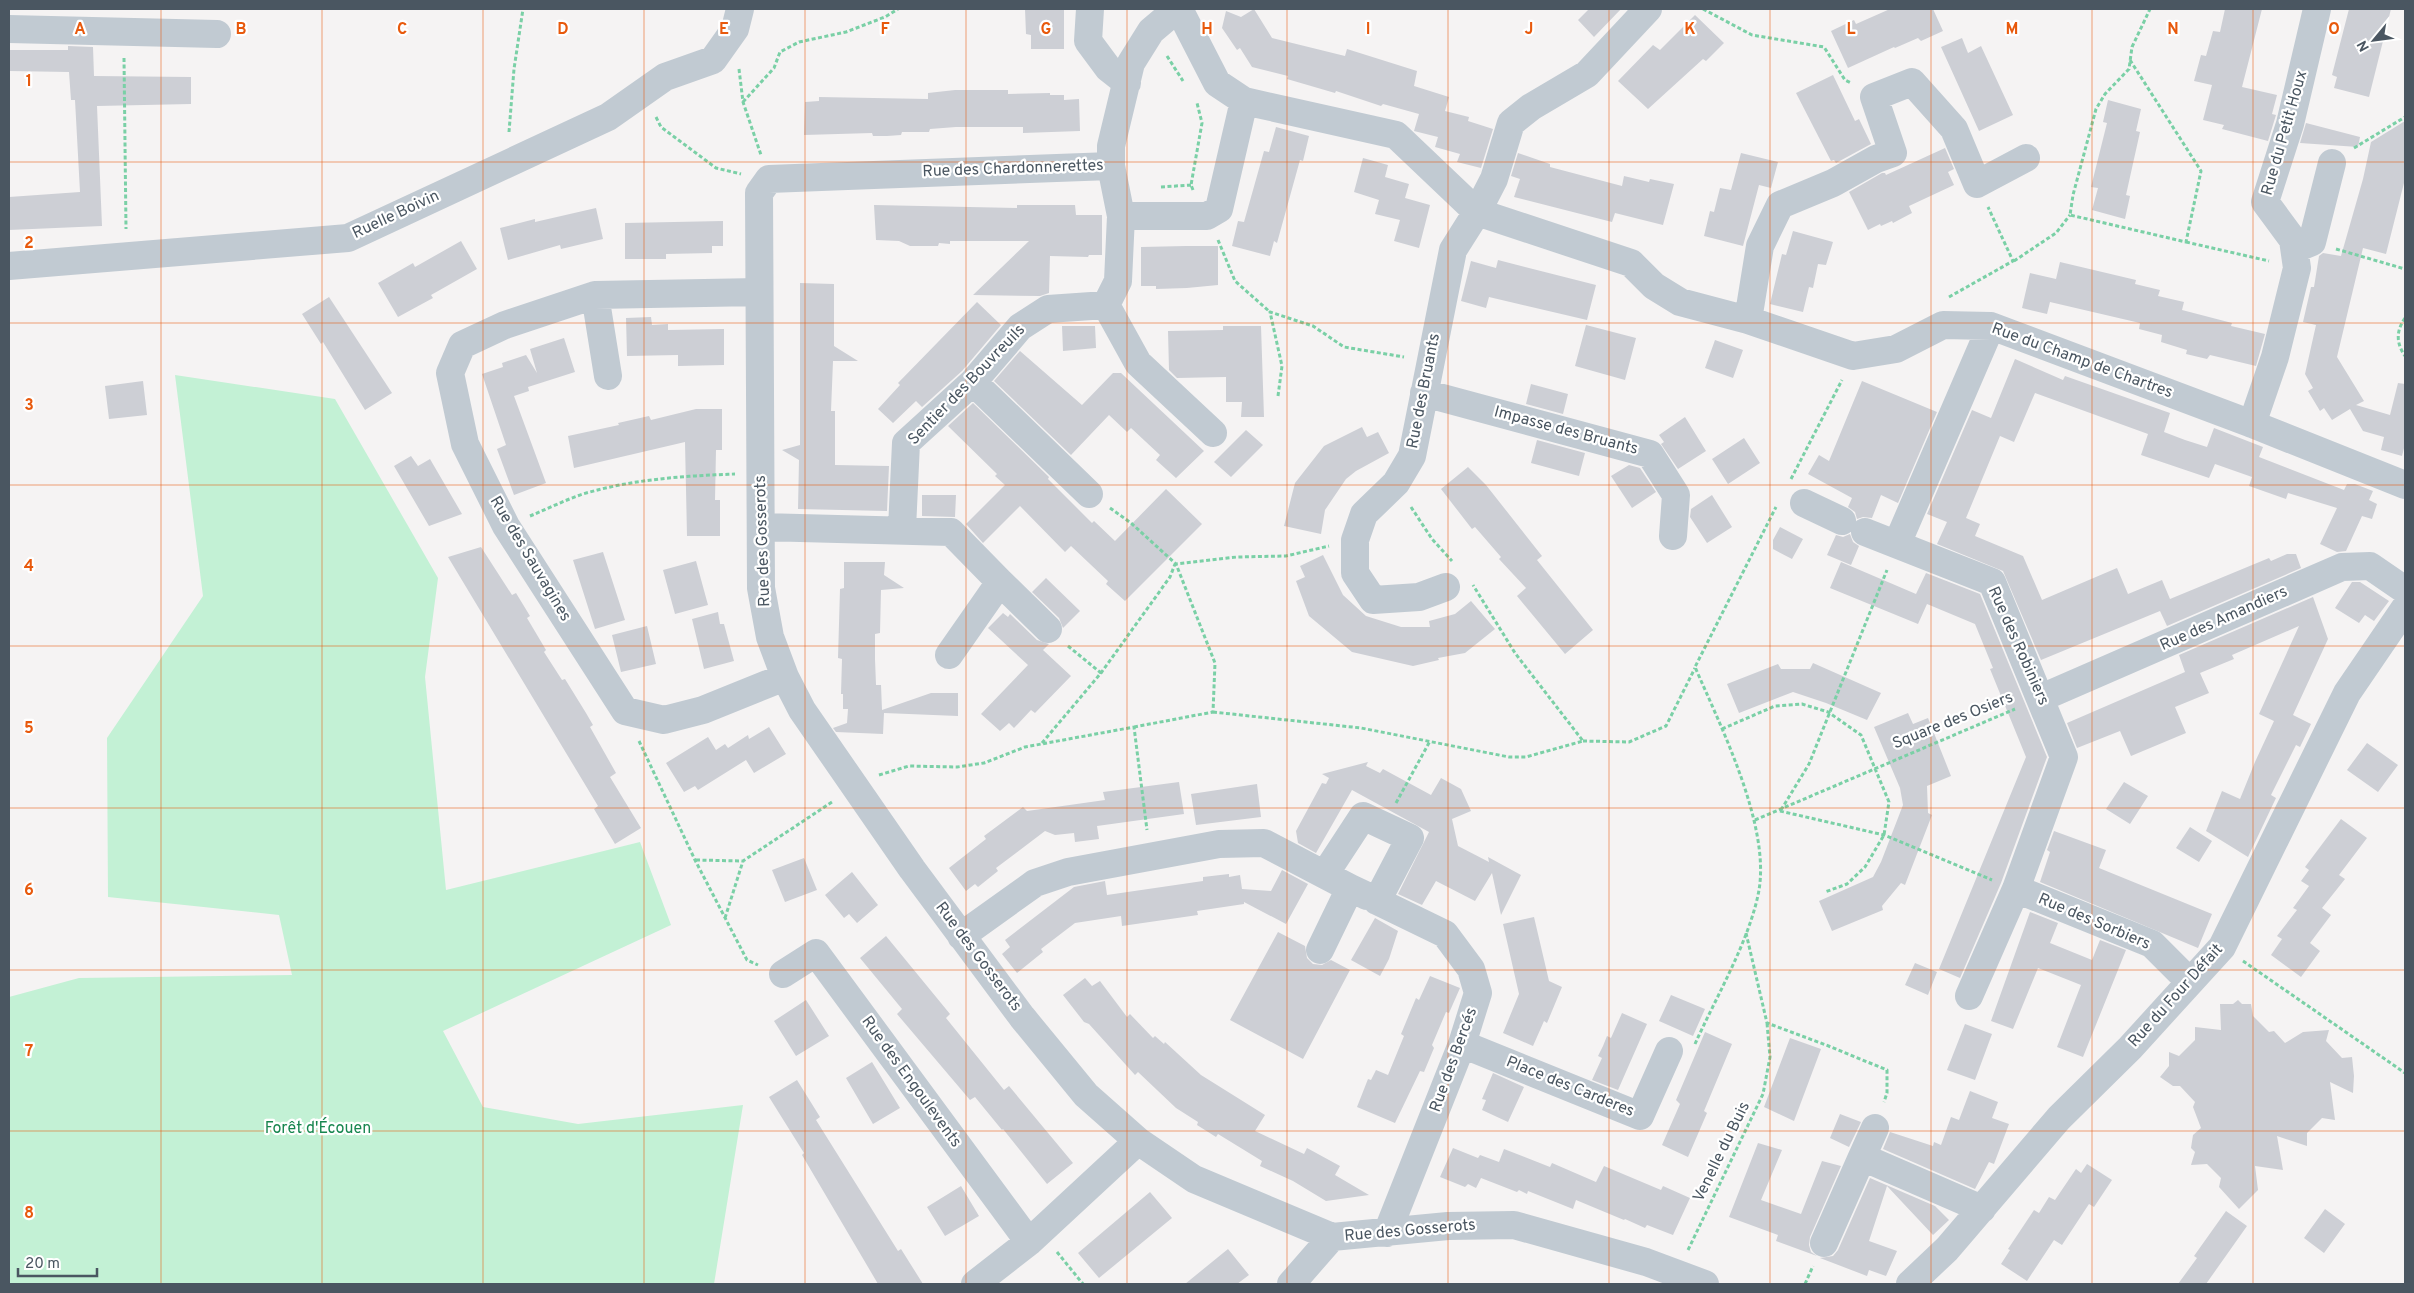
<svg xmlns="http://www.w3.org/2000/svg" width="2414" height="1293" font-family="Overpass,sans-serif">
<style>
.green{fill:#c3f1d5}
.building{fill:#cdcfd5}
.lines{fill:none;stroke-linecap:round;stroke-linejoin:round}
.path{stroke:#7ad0a6;stroke-width:3;stroke-dasharray:4 2.5;stroke-linecap:butt}
.minor{stroke:#c1cad2;stroke-width:28}
.grid{fill:none;stroke:#e8590c;stroke-width:1;stroke-opacity:0.55}
.labels{text-anchor:middle;dominant-baseline:central;stroke-width:4.5;stroke-linejoin:round;paint-order:stroke}
.street-label{font-size:16px;fill:#4a5661;stroke:#fff}
.park-label{font-size:16px;fill:#17864f;stroke:#fff}
.grid-label{font-size:16px;text-anchor:middle;font-weight:bold;fill:#e8590c;stroke:#fff;stroke-width:4.5;stroke-linejoin:round;paint-order:stroke}
</style>
<rect width="100%" height="100%" fill="#f5f3f3"/>
<path class="green" d="M175,375L335,399L438,578L425,677L446,890L640,842L671,925L443,1031L483,1107L578,1124L743,1105L714,1284H9V997L79,978L292,975L279,915L108,897L107,738L203,596Z"/>
<path class="building" d="M1025,9H1064V49H1031V35L1026,34Z
M1254,9L1272,38L1345,56L1347,49L1417,71L1414,86L1449,97L1445,111L1469,117L1468,121L1493,129L1481,168L1457,162L1460,154L1435,147L1438,137L1414,131L1419,114L1383,104L1381,106L1336,91L1335,93L1287,79L1288,76L1252,67L1240,48L1237,50L1222,28L1226,11L1241,17Z
M1589,9H1621L1594,37L1578,20Z
M1890,9H1933L1943,31L1921,41L1918,38L1895,48L1894,47L1848,68L1831,31L1854,20L1856,24Z
M2225,9H2262L2242,87L2277,95L2272,114L2276,115L2268,141L2222,129L2224,125L2203,120L2212,85L2194,81L2201,55L2206,56L2213,31L2220,32Z
M2349,9H2391L2369,97L2334,88L2337,77L2332,75Z
M1695,15L1724,43L1706,61L1703,59L1648,109L1618,81L1653,45L1660,50Z
M1962,38L1968,53L1981,46L2013,115L1979,131L1941,47Z
M68,46L93,47L94,76L191,77V104L97,106L102,226L9,230V197L80,192L75,100H71L69,72L9,71V50H68Z
M1833,75L1855,121L1859,119L1871,144L1836,163L1834,160L1831,161L1796,93Z
M955,90H1008V94L1050,93V95H1064V100L1079,99L1080,131L1023,133V127H956L930,129L929,132H902L901,135L887,136H873L872,133L804,135L805,102L819,101V97L928,99V93Z
M2108,100L2141,109L2136,131L2140,132L2126,195L2130,196L2125,219L2092,210L2098,188L2091,187L2107,123L2103,122Z
M2405,121V179L2386,254L2363,248L2337,357L2364,401L2356,405L2390,415L2398,383L2405,384V444L2402,456L2381,450L2384,437L2363,431L2350,409L2332,420L2324,408L2320,411L2308,391L2313,388L2305,374L2316,325L2303,322L2311,287H2314L2319,256L2323,253L2341,256L2363,179L2371,142Z
M2306,123L2360,137L2358,147L2300,143Z
M1276,127L1309,136L1303,161L1300,160L1277,243L1274,241L1270,256L1232,246L1238,221L1244,222L1264,151L1269,152Z
M1945,148L1954,169L1948,172L1954,185L1909,206L1912,213L1893,223L1892,221L1881,226L1880,224L1868,230L1849,192L1882,173H1885L1886,175Z
M1518,153L1550,164V167L1622,186L1624,176L1649,182L1650,179L1674,184L1663,225L1615,213L1612,222L1514,197L1520,179L1511,176Z
M1741,153L1778,162L1771,188L1759,185L1743,246L1704,236L1710,211L1714,212L1720,188L1731,190Z
M1363,158L1388,165L1385,177L1409,184L1405,198L1430,205L1419,248L1394,241L1400,220L1375,214L1379,200L1354,192Z
M874,205L1017,208V205H1075L1076,215H1102V255H1089L1088,257L1050,256L1049,293L1040,296L973,295L1029,241H950V244L939,243L938,246H910L899,241L876,240Z
M596,208L603,239L561,249L560,245L508,260L500,228L535,219V222Z
M723,221V246H712V253L666,254V259H625V223Z
M1793,231L1833,242L1826,265L1818,264L1813,288L1809,287L1803,312L1770,304L1782,254L1786,255Z
M461,241L477,269L431,295L433,298L398,317L378,283L413,263L415,267Z
M1186,246H1218V285L1187,288L1156,289V286H1141V247Z
M1498,260L1596,285L1587,320L1489,297L1486,308L1461,301L1471,261L1496,268Z
M2060,262L2136,280L2135,284L2160,290L2158,296L2184,302L2182,310L2232,323L2231,326L2265,334L2256,366L2210,355L2207,359L2186,354L2187,350L2161,342L2162,335L2139,329L2140,323L2050,302L2047,314L2022,308L2030,273L2056,279Z
M800,283L834,284V346L858,361H833L831,411H835V465L889,466L887,511L798,509L799,460L782,450L800,445Z
M329,297L392,393L365,410L323,342L321,344L302,314Z
M977,302L1001,325L962,371L922,407L916,401L893,423L878,409L900,385L898,383Z
M651,317L652,325L668,324V330L724,329V365L678,366V355L627,356L626,318Z
M1586,325L1636,338L1625,380L1575,366Z
M1062,326H1095L1096,348L1063,351Z
M1223,326H1261L1264,417H1241L1242,402H1226V377L1177,378L1169,370L1168,331L1223,330Z
M564,338L575,372L528,387L529,391L514,396L546,483L514,495L497,449L506,445L482,374L503,367L502,363L526,355L537,373L530,349Z
M1715,340L1743,350L1733,378L1705,368Z
M1020,351L1082,405L1113,373H1121L1204,451L1176,478L1156,460L1160,455L1131,428L1127,432L1109,415L1071,455L994,381Z
M2015,359L2063,380L2065,376L2170,413L2164,432L2185,440L2207,447L2214,428L2263,447L2259,457L2344,490L2347,484H2355L2373,491L2369,500L2377,504L2372,519L2362,516L2346,551L2337,552L2320,544L2337,508L2288,493L2286,499L2249,486L2252,477L2215,464L2209,478L2141,455L2148,434L2035,393L2014,442L2000,436L1966,518L1980,524L1975,536L2023,556L2042,600L2117,568L2128,594L2162,580L2170,599L2269,558L2271,561L2287,554H2296L2301,568L2167,626L2160,611L2041,660L2003,571L1937,544L1947,522L1927,514L1972,410L1991,418Z
M143,381L147,415L109,419L105,386Z
M1862,381L1937,412L1898,503L1881,495L1872,518L1863,517L1857,519L1855,512L1848,507L1852,498L1808,474L1819,455L1829,461Z
M1531,384L1568,394L1563,414L1526,404Z
M973,403L1049,477L1048,479L1092,523L1094,521L1115,541L1166,489L1202,524L1125,601L1106,584L1108,581L1071,546L1065,552L1020,506L983,543L966,524L1005,485L995,476L997,474L948,426Z
M696,409H722V450H716L715,500H720V536H687L685,442L574,468L568,436L619,425L618,423L649,416L651,420Z
M1685,417L1706,451L1678,469L1661,444L1664,442L1659,435Z
M1362,427L1367,437L1378,432L1389,453L1356,471L1346,479L1325,510L1321,534L1284,526L1295,483L1324,446Z
M1246,430L1263,445L1231,477L1214,462Z
M1744,438L1760,463L1728,484L1712,459Z
M1537,440L1585,453L1579,476L1531,463Z
M411,456L418,466L430,459L462,514L429,526L394,466Z
M1629,465L1640,468L1656,492L1632,508L1611,476Z
M1468,467L1486,485L1542,556L1537,560L1593,630L1565,654L1517,596L1526,588L1499,559L1501,557L1475,527L1472,529L1441,489Z
M922,495H956L955,517L922,516Z
M1712,495L1732,527L1707,543L1690,517L1691,509Z
M1780,527L1803,539L1792,559L1773,549V540Z
M1850,534L1853,542L1859,546L1851,565L1827,555L1836,535L1843,537Z
M481,547L512,595L516,593L530,616L527,618L546,650L544,652L562,680L565,679L586,713L593,725L590,727L616,773L610,777L641,828L615,844L594,809L598,806L448,557Z
M603,552L625,620L595,629L573,560Z
M1323,555L1343,595L1366,616L1401,627H1430L1429,621L1455,614L1471,601L1495,629L1465,653L1438,658L1439,660L1413,666L1352,652L1309,616L1296,581L1305,577L1300,566Z
M696,561L708,605L675,614L663,570Z
M844,562H885L884,575L904,588L881,590L880,633L875,634V659L876,685H881L882,710L931,693H958V716L884,713L883,734L836,732L833,728L847,723L848,709H843V694H841L842,659L838,658L840,589L844,588Z
M1841,562L1916,594L1926,573L1980,594L2047,757L2001,883L1960,978L1939,969L2026,757L1990,669L1993,668L1975,624L1927,604L1918,624L1830,588Z
M1046,578L1080,611L1063,628L1059,618L1032,592Z
M2352,582H2360L2389,601L2374,621L2365,615L2359,623L2335,608Z
M2313,597L2328,639L2293,715L2311,724L2300,747L2296,745L2271,795L2276,798L2248,857L2206,831L2222,791L2240,799L2255,762L2274,721L2259,714L2299,626L2232,655L2234,659L2200,673L2209,693L2175,707L2186,733L2131,756L2120,731L2077,748L2067,723L2185,672L2179,655Z
M718,612L720,624H724L734,661L704,669L692,619Z
M1003,613L1008,617L1010,614L1037,640L1049,644L1043,650L1071,676L1035,713L1031,710L1014,728L1009,723L1000,731L981,714L1028,665L988,628Z
M647,626L656,664L621,672L612,635Z
M1813,663L1881,693L1867,720L1826,703L1793,692L1739,713L1727,684L1778,664L1781,669H1810Z
M1908,713L1913,724L1928,718L1951,776L1927,786L1928,813L1932,815L1905,885L1901,883L1882,906L1883,910L1832,931L1819,901L1873,877L1881,862L1903,805L1900,788L1874,727Z
M769,727L786,754L754,773L746,760L698,790L695,786L684,792L666,763L708,737L716,750L725,744L728,748L748,735L749,739Z
M2367,743L2398,765L2378,792L2347,770Z
M1368,762L1366,766L1380,773L1383,769L1431,795L1441,778L1461,789L1471,811L1452,819L1458,846L1489,862L1488,857L1521,875L1501,915L1492,873L1475,901L1436,881L1422,905L1398,894L1429,832L1352,790L1316,853L1298,843L1296,831L1322,783L1326,784L1329,778L1322,774Z
M1179,782L1184,814L1097,826L1099,839L1075,842L1074,833L1055,835L1045,831L996,868L998,871L978,887L975,884L966,891L949,868L986,839L984,836L1023,807L1027,811L1105,800L1103,792Z
M2124,782L2148,796L2130,824L2106,809Z
M1257,784L1261,817L1196,825L1191,794Z
M2341,819L2367,838L2339,875L2345,879L2322,908L2331,915L2310,943L2320,951L2301,977L2271,955L2282,939L2277,936L2297,910L2293,908L2309,886L2301,881L2309,870L2305,867Z
M2190,827L2212,841L2199,862L2176,848Z
M2054,831L2106,850L2099,868L2212,914L2198,948L2040,882L2050,852L2047,850Z
M804,858L817,890L785,902L772,870Z
M1282,870L1308,884L1286,924L1244,902V904L1197,911L1198,915L1122,926L1121,916L1075,923L1041,949L1043,952L1017,973L1002,954L1010,947L1005,940L1074,887L1105,881L1107,895L1203,881V877L1229,874V877L1240,875L1242,889L1271,891Z
M852,872L878,905L857,923L849,914L844,918L825,895Z
M2030,912L2058,923L2050,943L2092,960L2100,940L2126,950L2083,1057L2057,1047L2081,985L2038,968L2013,1029L1991,1021Z
M1534,917L1549,981L1562,987L1547,1023L1544,1021L1533,1046L1503,1033L1519,994L1503,924Z
M1375,918L1398,931L1389,959L1380,976L1351,960Z
M1278,932L1305,946L1307,958L1313,964L1322,965L1331,960L1350,970L1303,1059L1230,1020Z
M886,936L950,1014L946,1018L1004,1090L1009,1086L1073,1163L1047,1184L1003,1129L1002,1130L975,1097L970,1100L897,1014L902,1009L860,958Z
M1915,963L1937,972L1928,995L1905,985Z
M1430,976L1460,988L1449,1013L1446,1012L1432,1045L1434,1048L1424,1072L1420,1071L1395,1123L1357,1107L1368,1079L1371,1080L1376,1070L1388,1075L1404,1036L1401,1034L1416,998L1419,1000Z
M1085,978L1092,986L1100,981L1127,1017L1130,1014L1153,1038L1155,1036L1164,1044L1165,1042L1201,1075L1265,1115L1255,1131L1304,1154L1307,1148L1340,1166L1335,1175L1369,1195L1326,1201L1293,1181L1260,1166L1262,1161L1218,1134L1216,1137L1197,1125L1198,1122L1176,1108L1138,1072L1135,1075L1089,1024L1084,1022L1063,995Z
M1671,995L1705,1009L1693,1036L1659,1021Z
M806,1000L829,1036L796,1056L774,1021Z
M2238,1000L2242,1004H2251L2253,1016L2269,1032L2274,1031L2285,1043L2303,1032L2329,1030L2326,1041L2342,1058L2352,1057L2354,1076L2353,1093L2330,1082L2335,1120L2322,1118L2307,1133V1146L2277,1136L2283,1170L2255,1166L2258,1190L2239,1209L2219,1187L2221,1178L2207,1164L2191,1165L2195,1152L2191,1148L2193,1135L2201,1128L2193,1107L2195,1102L2180,1086H2173L2160,1077L2169,1066V1052L2179,1056L2195,1040V1027L2221,1030L2220,1004H2233Z
M1622,1013L1647,1024L1618,1090L1592,1080L1602,1058L1598,1056L1603,1046L1607,1036L1611,1038Z
M1965,1024L1992,1034L1975,1080L1947,1070Z
M1705,1032L1732,1044L1704,1111L1707,1113L1688,1157L1662,1145L1680,1104L1676,1100Z
M1790,1038L1821,1049L1794,1121L1764,1107Z
M872,1062L900,1108L873,1124L846,1078Z
M1493,1073L1524,1087L1508,1122L1482,1110L1486,1100L1482,1099Z
M797,1080L820,1117L816,1120L898,1251L901,1249L923,1284H878L802,1155L804,1153L769,1097Z
M1970,1091L1998,1102L1992,1118L2009,1124L1994,1164L1989,1162L1975,1189L1883,1149L1890,1132L1933,1146L1934,1142L1941,1145L1951,1117L1959,1120Z
M1840,1114L1861,1122L1849,1147L1830,1138Z
M1758,1143L1782,1150L1761,1200L1801,1214L1822,1161L1841,1166L1810,1237L1809,1245L1811,1252L1817,1256L1776,1241L1778,1235L1729,1217Z
M1453,1148L1478,1158L1480,1155L1499,1162L1504,1149L1550,1167L1552,1163L1596,1182L1604,1166L1661,1190L1663,1186L1690,1198L1673,1235L1647,1225L1645,1228L1625,1219L1624,1220L1576,1200L1573,1209L1528,1191L1527,1194L1519,1190L1517,1192L1481,1178L1476,1188L1468,1184L1465,1187L1440,1177Z
M2087,1164L2112,1180L2094,1207L2089,1204L2062,1245L2054,1240L2027,1281L2001,1264L2010,1250L2008,1249L2034,1210L2039,1213L2049,1197L2055,1200L2076,1169L2081,1173Z
M1870,1178L1935,1206L1949,1220L1933,1235L1887,1186L1869,1241L1897,1251L1886,1276L1869,1270L1867,1276L1820,1258L1833,1256L1838,1250Z
M961,1186L979,1216L945,1236L927,1207Z
M1150,1192L1172,1218L1099,1278L1078,1253Z
M2325,1209L2345,1224L2324,1253L2304,1238Z
M2226,1211L2247,1226L2206,1284H2178L2197,1258L2194,1256Z
M1228,1249L1249,1275L1237,1284H1185Z"/>
<g class="lines">
<path class="path" d="M1703,9L1752,35L1824,47L1845,80L1851,83
M1167,56L1183,81
M124,58L126,229
M2130,60L2201,171L2186,242L2070,215L2073,195L2096,109L2105,94L2129,69L2132,47L2150,9
M739,69L743,102L761,155
M743,102L774,68L780,52L799,42L846,32L885,17L898,9
M656,117L661,127L716,168L741,174
M509,132L514,69L523,9
M2354,148L2405,117
M1161,187L1191,185
M1193,190L1191,185L1202,123L1197,103
M1218,240L1235,281L1270,312
M2186,242L2269,261
M2336,249L2405,269
M2014,261L2056,233L2070,215
M1949,297L2013,261L1988,207
M2405,318C2396,331 2396,343 2405,356
M1278,396L1282,366L1270,312L1313,326L1344,347L1404,357
M1791,479L1842,380
M1411,507L1432,539L1452,561
M1110,508L1131,523L1176,564L1237,557L1286,556L1329,546
M530,516C547,509 565,500 583,494C633,479 684,476 735,474
M1068,646L1101,673
M1213,712L1361,728L1509,757H1526L1583,741L1515,653L1473,585
M1134,727L1213,712L1215,663L1176,564
M1722,729L1775,706L1802,704L1828,712L1861,735L1889,802L1884,835L1865,867L1847,884L1825,892
M639,741L695,860L747,960L758,965
M1583,741L1629,742L1666,726L1695,668
M1042,743L1101,673L1170,577L1175,564
M879,775L909,766L957,767L984,763L1025,747L1134,727L1147,830
M1396,803L1430,741
M1781,810L1809,764L1887,570
M1780,811L1884,835L1992,880
M1755,820L2015,709
M696,860L743,861
M725,918L743,861L832,802
M1746,933L1767,1023L1826,1045L1887,1070V1093L1884,1102
M2243,961L2405,1073
M1695,1044C1716,997 1750,940 1759,890C1770,825 1721,727 1695,667L1776,507
M1688,1250L1763,1094L1770,1057L1767,1023
M1057,1252L1083,1284
M1805,1284L1813,1266"/>
<path class="minor" d="M1090,9L1088,41L1108,68L1127,83
M1177,9L1151,31L1131,63L1111,146V166L769,179L759,193L761,588L770,637L785,677L802,710L912,869L1022,1017L1086,1095L1138,1141L1194,1179L1332,1237L1448,1226L1514,1225L1646,1262L1705,1284
M1179,9L1217,83L1244,101L1396,135L1477,212L1631,263L1654,286L1680,302L1748,320L1853,356L1896,349L1943,325L1991,326L2252,424L2405,485
M9,29L217,34
M1121,216H1207L1219,209L1244,101
M2295,249L2312,242L2332,163
M9,266L348,238L608,117L665,77L713,60L735,29L740,9
M595,295L505,325L462,345L450,373L465,444L506,526L625,711L664,720L703,710L785,677
M1106,305L1138,363L1213,433
M1748,320L1760,246L1780,205L1833,183L1876,159L1893,153L1874,97L1912,82L1954,129L1977,184L2026,158
M608,376L595,295L759,292
M973,382L1089,494
M1424,393L1650,454L1676,495L1673,536
M2252,424L2275,357L2297,268L2293,240L2265,202L2290,124L2317,9
M1804,503L1842,521
M761,527L951,532L1000,582L949,655
M902,529L906,443L973,382L1020,327L1048,309L1106,305L1118,281L1121,216L1111,166
M1865,532L1992,582L2064,757L2016,889L1969,996
M1897,544L1991,326
M1000,582L1048,629
M1446,587L1419,597L1373,600L1355,573V540L1364,514L1396,483L1412,456L1453,250L1477,212L1494,179L1511,123L1531,107L1587,74L1648,9
M2041,698L2342,567L2370,566L2405,590
M1325,874L1363,816L1410,838L1377,901L1445,934L1471,969L1478,993L1462,1044L1387,1233
M2016,889L2152,944L2190,982
M961,936L1035,883L1068,872L1219,844L1264,843L1350,888
M1320,950L1350,888L1367,896
M783,974L816,953L1029,1242
M1462,1044L1640,1116L1669,1051
M1862,1157L1875,1128
M1824,1243L1862,1157L1982,1209
M975,1284L1029,1242L1138,1141
M1291,1284L1332,1237
M1910,1284L1947,1249L2059,1118L2130,1048L2222,947L2347,693L2405,608"/>
</g>
<path class="grid" d="M161,9V1284M322,9V1284M483,9V1284M644,9V1284M805,9V1284M966,9V1284M1127,9V1284M1287,9V1284M1448,9V1284M1609,9V1284M1770,9V1284M1931,9V1284M2092,9V1284M2253,9V1284M9,162H2405M9,323H2405M9,485H2405M9,646H2405M9,808H2405M9,970H2405M9,1131H2405"/>
<g class="labels">
<g class="street-label">
<text transform="translate(2285 133) rotate(-74)">Rue du Petit Houx</text>
<text transform="translate(1013 169) rotate(-2)">Rue des Chardonnerettes</text>
<text transform="translate(396 215) rotate(-25)">Ruelle Boivin</text>
<text transform="translate(2082 361) rotate(20)">Rue du Champ de Chartres</text>
<text transform="translate(967 385) rotate(-46)">Sentier des Bouvreuils</text>
<text transform="translate(1424 391) rotate(-79)">Rue des Bruants</text>
<text transform="translate(1566 431) rotate(15)">Impasse des Bruants</text>
<text transform="translate(763 541) rotate(-92)">Rue des Gosserots</text>
<text transform="translate(530 559) rotate(59)">Rue des Sauvagines</text>
<text transform="translate(2224 619) rotate(-24)">Rue des Amandiers</text>
<text transform="translate(2018 646) rotate(66)">Rue des Robiniers</text>
<text transform="translate(1953 721) rotate(-22)">Square des Osiers</text>
<text transform="translate(2094 922) rotate(23)">Rue des Sorbiers</text>
<text transform="translate(978 957) rotate(53)">Rue des Gosserots</text>
<text transform="translate(2176 996) rotate(-48)">Rue du Four Défait</text>
<text transform="translate(1454 1060) rotate(-70)">Rue des Bercés</text>
<text transform="translate(911 1082) rotate(54)">Rue des Engoulevents</text>
<text transform="translate(1570 1087) rotate(22)">Place des Carderes</text>
<text transform="translate(1722 1152) rotate(-64)">Venelle du Buis</text>
<text transform="translate(1410 1231) rotate(-5)">Rue des Gosserots</text>
</g>
<g class="park-label">
<text x="318" y="1129">Forêt d'Écouen</text>
</g>
</g>
<g class="grid-label">
<text x="80" y="34">A</text>
<text x="241" y="34">B</text>
<text x="402" y="34">C</text>
<text x="563" y="34">D</text>
<text x="724" y="34">E</text>
<text x="885" y="34">F</text>
<text x="1046" y="34">G</text>
<text x="1207" y="34">H</text>
<text x="1368" y="34">I</text>
<text x="1529" y="34">J</text>
<text x="1690" y="34">K</text>
<text x="1851" y="34">L</text>
<text x="2012" y="34">M</text>
<text x="2173" y="34">N</text>
<text x="2334" y="34">O</text>
<text x="29" y="86">1</text>
<text x="29" y="248">2</text>
<text x="29" y="410">3</text>
<text x="29" y="571">4</text>
<text x="29" y="733">5</text>
<text x="29" y="895">6</text>
<text x="29" y="1056">7</text>
<text x="29" y="1218">8</text>
</g>
<rect width="2414" height="1293" fill="none" stroke="#4a5661" stroke-width="20"/>
<g transform="translate(2374 40) rotate(241)" stroke="#ffffff" stroke-width="4" paint-order="stroke">
<path d="M0-4L9 19L0 12L-9 19Z" fill="#4a5661"/>
<text y="-8" font-size="14" font-weight="bold" text-anchor="middle" fill="#4a5661">N</text>
</g>
<path d="M18 1268v8h79v-8" fill="none" stroke="#4a5661" stroke-width="2.5"/>
<text x="25" y="1268" font-size="15" fill="#4a5661" stroke="#ffffff" stroke-width="4" paint-order="stroke">20 m</text>
</svg>
